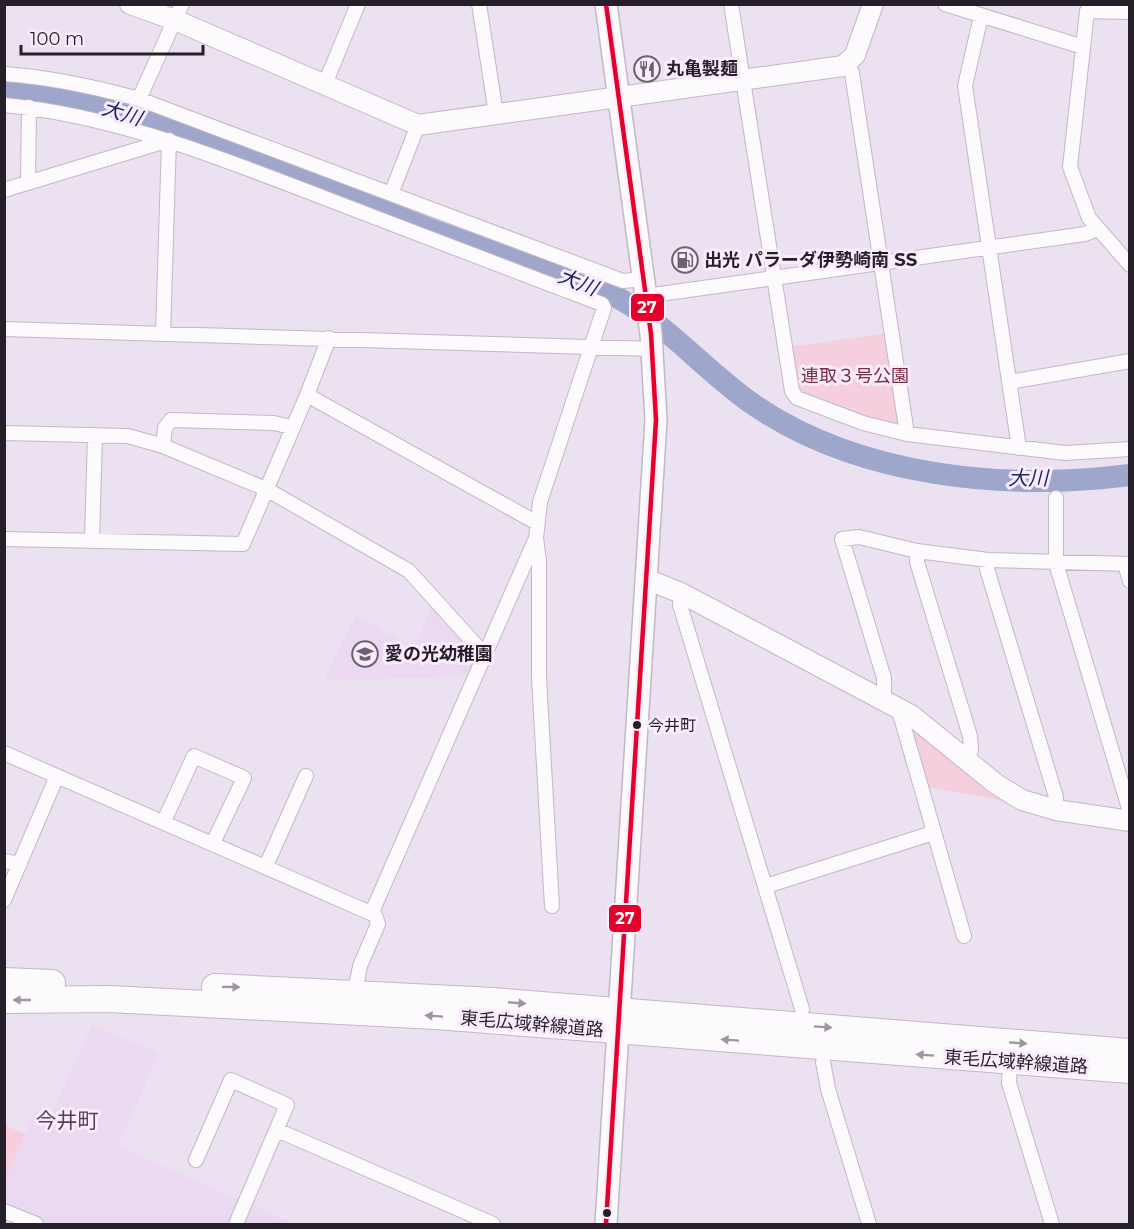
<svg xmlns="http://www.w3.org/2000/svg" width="1134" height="1229" font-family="Montserrat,'Noto Sans JP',sans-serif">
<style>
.built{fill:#ebd8f1}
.green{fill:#f5cfdd}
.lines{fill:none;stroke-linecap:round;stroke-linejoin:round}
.river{stroke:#9ea6cc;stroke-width:22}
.street-casing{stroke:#c1b8c3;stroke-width:16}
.secondary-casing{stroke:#c1b8c3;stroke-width:22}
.primary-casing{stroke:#c1b8c3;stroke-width:24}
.highway-casing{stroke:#c1b8c3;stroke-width:28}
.street{stroke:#fcfafd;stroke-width:14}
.secondary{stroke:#fcfafd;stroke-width:20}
.primary{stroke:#fcfafd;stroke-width:21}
.highway{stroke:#fcfafd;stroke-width:26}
.bus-1-casing{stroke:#f8ecfc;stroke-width:9}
.bus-1{stroke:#e4002b;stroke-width:4.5}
.oneway{fill:#9c979d}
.bus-dot{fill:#261e28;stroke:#f8ecfc;stroke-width:2}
.labels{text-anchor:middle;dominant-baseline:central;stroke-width:6;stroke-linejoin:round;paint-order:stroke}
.bus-label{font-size:16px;fill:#261e28;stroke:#f8ecfc;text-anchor:start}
.poi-label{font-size:18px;font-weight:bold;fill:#261e28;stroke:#f8ecfc;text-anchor:start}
.park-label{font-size:18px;fill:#772d42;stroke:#f8ecfc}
.street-label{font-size:18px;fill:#261e28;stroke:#f8ecfc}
.water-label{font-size:20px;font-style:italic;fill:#19245e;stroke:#f8ecfc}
.quarter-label{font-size:21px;fill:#534258;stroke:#f8ecfc}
.line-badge{stroke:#f8ecfc;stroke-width:2}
.badge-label{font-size:16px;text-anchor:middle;font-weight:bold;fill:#fff}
</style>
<rect width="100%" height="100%" fill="#ece1f0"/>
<path class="built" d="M433,606L473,652L474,659L468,676L324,681L356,616L414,647Z
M92,1025L159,1053L118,1146L239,1200L228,1224H50L5,1205V1180L35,1111L51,1117Z
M251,1205L295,1224H242Z"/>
<path class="green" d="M887,333L900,423L895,425L853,414L802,395L796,390L790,347Z
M906,722L1006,801L925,787Z
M5,1125L25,1134L5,1180Z"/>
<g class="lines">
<path class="river" d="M4,92C144,98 285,173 414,223C460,241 506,256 552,272C574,280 600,287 620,299C670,327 707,373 754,405C860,477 1005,491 1130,475"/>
<g class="street-casing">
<path id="street" d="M479,4L496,114
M731,4L792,391L797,398L863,423L907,434L1065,453L1130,449
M945,4L1083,47
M1093,4L1087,11L1070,167L1089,218L1130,265
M1087,11L1130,12
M981,16L965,86L1019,448
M847,64L852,73L907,434
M4,74C50,77 95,87 139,99L391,194L418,125
M325,84L358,4
M139,99L182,4
M4,105C116,116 218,157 322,197C415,233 508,268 602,304L604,308L540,502L536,538L539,560V678L552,906
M28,182L29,107
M4,190L169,140L163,334
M391,194L623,281L644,279
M646,296L1085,234L1097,229
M4,329L653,349
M1009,382L1130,361
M307,395L537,523
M4,433L128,436L163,446L266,489L409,571L483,653
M163,446L165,428L171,420L274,423L291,427
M1056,498V563L1130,812
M4,539L243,544L307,395L329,338
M92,540L95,435
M917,551V562L970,736L971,749L968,759
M988,560L987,569L1056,797V810
M1125,564L1130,581
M681,593L680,605L802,1009
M884,699V678L842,539L859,537L917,551L988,560L1130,564
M898,707L964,936
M4,753L375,915L378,924L360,966L354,997
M164,821L194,756L244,778L213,843
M4,861L20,864
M266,866L306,776
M766,886L933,833
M4,900L57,776
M372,912L536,538
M1010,1061L1009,1083L1052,1224
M823,1062L828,1089L869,1224
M277,1130L493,1224
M196,1160L231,1080L287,1105L236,1224
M4,1211L36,1224"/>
</g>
<g class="secondary-casing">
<path id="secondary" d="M130,4L175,20L418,125L843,66L855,55L873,4
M646,579L681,593L911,715L996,784L1022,800L1056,810L1130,821"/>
</g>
<g class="primary-casing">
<path id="primary" d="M606,4L651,334L656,420L606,1224"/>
</g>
<g class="highway-casing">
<path id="highway" d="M4,981L52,983
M215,987L493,1001L1130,1052
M4,1000L109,999L436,1016L1130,1070"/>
</g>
<use href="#street" class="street"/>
<use href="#secondary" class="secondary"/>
<use href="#primary" class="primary"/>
<use href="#highway" class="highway"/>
<g class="bus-1-casing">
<path id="bus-1" d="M606,4L651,334L656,420L606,1224"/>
</g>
<use href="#bus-1" class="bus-1"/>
</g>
<defs><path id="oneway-solid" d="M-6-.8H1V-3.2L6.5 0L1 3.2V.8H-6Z" transform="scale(1.5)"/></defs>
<g class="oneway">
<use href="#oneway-solid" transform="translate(231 987) rotate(1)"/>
<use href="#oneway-solid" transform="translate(22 1000) rotate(180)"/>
<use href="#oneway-solid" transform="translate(517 1003) rotate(5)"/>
<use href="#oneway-solid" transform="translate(434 1016) rotate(-176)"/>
<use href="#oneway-solid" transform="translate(823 1027) rotate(4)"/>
<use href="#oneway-solid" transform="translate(730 1040) rotate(-176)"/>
<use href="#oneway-solid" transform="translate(1018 1043) rotate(4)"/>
<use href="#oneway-solid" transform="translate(925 1055) rotate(-176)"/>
</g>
<defs>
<g id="restaurant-ring" transform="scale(1.35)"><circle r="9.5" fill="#f8ecfc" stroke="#6b626e" stroke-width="1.5"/><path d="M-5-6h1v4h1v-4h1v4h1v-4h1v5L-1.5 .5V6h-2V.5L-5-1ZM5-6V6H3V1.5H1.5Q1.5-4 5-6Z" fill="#6b626e"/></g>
<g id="fuel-ring" transform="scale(1.35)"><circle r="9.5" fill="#f8ecfc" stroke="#6b626e" stroke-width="1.5"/><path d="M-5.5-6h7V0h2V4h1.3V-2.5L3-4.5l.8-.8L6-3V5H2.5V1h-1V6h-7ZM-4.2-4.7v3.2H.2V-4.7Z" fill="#6b626e"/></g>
<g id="school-ring" transform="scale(1.35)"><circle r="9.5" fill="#f8ecfc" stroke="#6b626e" stroke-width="1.5"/><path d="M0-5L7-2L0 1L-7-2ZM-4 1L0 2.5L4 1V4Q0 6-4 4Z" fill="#6b626e"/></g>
</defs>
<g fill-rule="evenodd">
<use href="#restaurant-ring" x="647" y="69"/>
<use href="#fuel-ring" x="685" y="260"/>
<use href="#school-ring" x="365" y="654"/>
</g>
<g class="bus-dot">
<circle cx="637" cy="725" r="5"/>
<circle cx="607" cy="1213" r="5"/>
</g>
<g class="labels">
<g class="bus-label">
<text x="648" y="725">今井町</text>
</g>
<g class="poi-label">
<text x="666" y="69">丸亀製麺</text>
<text x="704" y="260">出光 パラーダ伊勢崎南 SS</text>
<text x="385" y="654">愛の光幼稚園</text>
</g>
<g class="park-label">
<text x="855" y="376">連取３号公園</text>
</g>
<g class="street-label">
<text transform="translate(532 1024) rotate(5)">東毛広域幹線道路</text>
<text transform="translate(1016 1062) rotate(4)">東毛広域幹線道路</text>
</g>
<g class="water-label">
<text transform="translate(122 113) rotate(17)">大川</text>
<text transform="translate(578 282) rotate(21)">大川</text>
<text x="1028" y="478">大川</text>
</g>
<g class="quarter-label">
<text x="67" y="1120">今井町</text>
</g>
</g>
<g class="line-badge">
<rect x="630" y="293" width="35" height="29" rx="6" fill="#e4002b"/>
<rect x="608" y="904" width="34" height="29" rx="6" fill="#e4002b"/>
</g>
<g class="badge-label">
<text x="647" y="313">27</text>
<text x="625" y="924">27</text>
</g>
<rect width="1134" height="1229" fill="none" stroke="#261e28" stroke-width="12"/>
<path d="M21 45v9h182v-9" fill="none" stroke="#261e28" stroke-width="3"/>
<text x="30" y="45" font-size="18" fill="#261e28" stroke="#f8ecfc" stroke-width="4.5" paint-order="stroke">100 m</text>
</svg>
